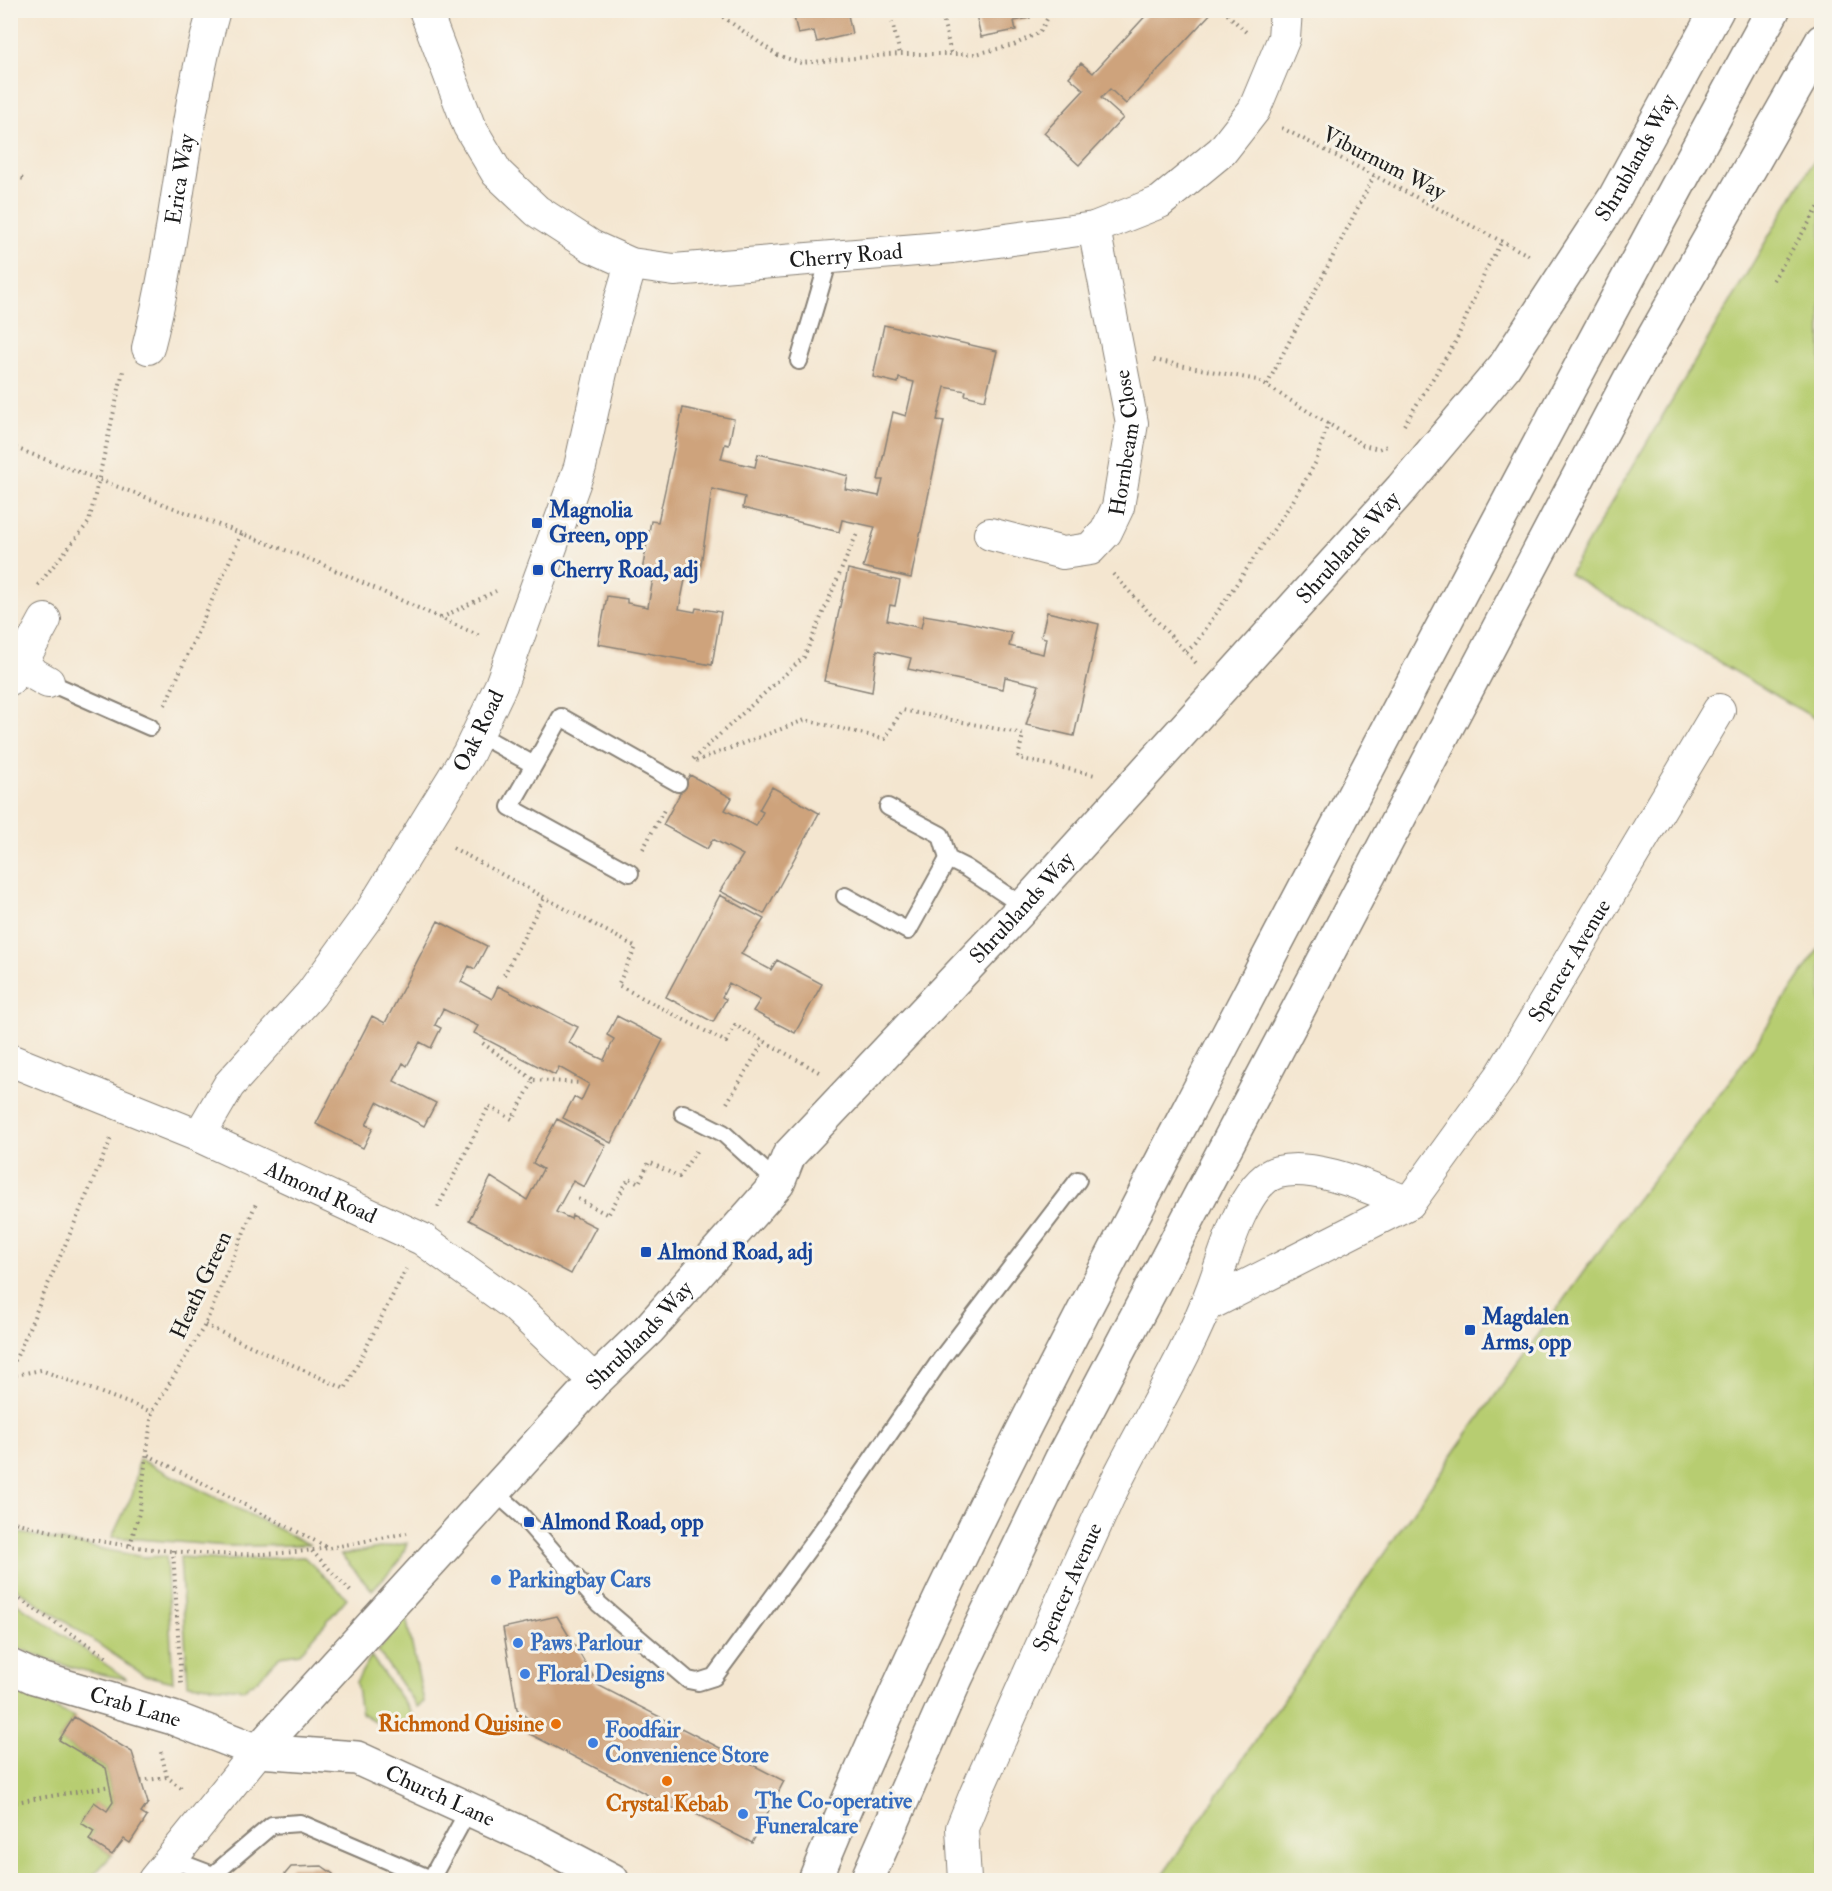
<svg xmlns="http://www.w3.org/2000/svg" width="1832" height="1891" font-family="'IM FELL Double Pica',serif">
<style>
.green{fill:#b7cd71;stroke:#6a7446;stroke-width:1.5}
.building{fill:#cea37c}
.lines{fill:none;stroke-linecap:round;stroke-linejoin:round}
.service-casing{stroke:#888176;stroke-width:20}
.minor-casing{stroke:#888176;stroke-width:34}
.tertiary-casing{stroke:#888176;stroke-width:36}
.trunk-casing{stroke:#888176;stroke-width:36}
.path{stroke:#888176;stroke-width:4;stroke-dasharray:1.5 4.5;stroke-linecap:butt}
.service{stroke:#fff;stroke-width:16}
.minor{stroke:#fff;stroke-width:32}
.tertiary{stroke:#fff;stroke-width:33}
.trunk{stroke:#fff;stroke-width:33}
.transit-dot{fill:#1a4fb4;stroke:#f7f3e8;stroke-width:2}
.shop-dot{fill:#3f7fe0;stroke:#f7f3e8;stroke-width:2}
.food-dot{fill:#e8710a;stroke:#f7f3e8;stroke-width:2}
.labels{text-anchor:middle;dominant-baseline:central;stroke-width:6;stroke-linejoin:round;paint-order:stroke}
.street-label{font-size:22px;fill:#1c1c1c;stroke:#f7f3e8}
.transit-label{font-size:22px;font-weight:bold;fill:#164399;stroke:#f7f3e8;text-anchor:start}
.shop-label{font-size:22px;font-weight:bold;fill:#366cbe;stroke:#f7f3e8;text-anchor:start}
.food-label{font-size:22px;font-weight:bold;fill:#c56008;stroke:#f7f3e8;text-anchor:end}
</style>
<rect width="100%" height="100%" fill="#f7f3e8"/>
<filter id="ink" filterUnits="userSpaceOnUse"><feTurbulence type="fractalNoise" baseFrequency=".0167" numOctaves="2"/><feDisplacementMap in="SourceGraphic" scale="12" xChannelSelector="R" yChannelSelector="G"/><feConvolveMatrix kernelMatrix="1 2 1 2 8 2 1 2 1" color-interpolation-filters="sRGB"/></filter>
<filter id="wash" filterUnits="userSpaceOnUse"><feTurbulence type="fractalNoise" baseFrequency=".008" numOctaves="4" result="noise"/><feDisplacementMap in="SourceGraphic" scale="24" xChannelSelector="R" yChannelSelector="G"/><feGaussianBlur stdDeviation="1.35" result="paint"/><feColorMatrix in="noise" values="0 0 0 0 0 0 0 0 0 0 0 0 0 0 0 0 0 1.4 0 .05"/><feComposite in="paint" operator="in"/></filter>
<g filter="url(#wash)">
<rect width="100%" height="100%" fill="#f4e6d0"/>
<path class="green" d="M1821,148V722L1569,574Z
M1821,945V1880H1159L1434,1481L1619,1222L1735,1074Z
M139,1459L310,1545L228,1546L112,1537L133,1493Z
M10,1531L143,1557L166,1556L173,1682L144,1675L11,1585Z
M407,1543L400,1561L372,1590L341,1555Z
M180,1557L223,1560L304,1557L347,1598L300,1653L280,1656L258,1680L244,1689L188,1684Z
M11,1599L127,1679C85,1672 49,1663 11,1644Z
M406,1617L424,1702L417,1707L378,1651Z
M371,1656L412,1714L401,1727L391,1731L361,1713L356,1682Z
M11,1687L74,1717L59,1740L106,1768L113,1802L107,1811L94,1803L81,1822L94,1831L89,1840L112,1855L89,1880H11Z"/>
<g id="blocks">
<path class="building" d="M803,10H847L852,34L817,42L814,31L798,34L793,13Z
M975,10H1029L1030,18L1014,21L1016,30L981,37Z
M1151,10H1214L1126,104L1110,89L1101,98L1123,118L1079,165L1044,133L1084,90L1069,77L1081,63L1093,73Z
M884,325L997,351L985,400L965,395L966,391L945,387L937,420L944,421L911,578L863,567L875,527L842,520L839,532L743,508L745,497L712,489L699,578L686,575L679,609L695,612L696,608L721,612L712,665L598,644L607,596L627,599V603L648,607L654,573L642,571L651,521L658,522L683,408L734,419L729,445L725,444L721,459L755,467L758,454L804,464L848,476L845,489L879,496L883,480H878L893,412L906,416L914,382L899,378L898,383L873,377Z
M848,569L900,581L895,606L890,605L887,620L921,628L924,615L965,622L1012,633L1009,646L1043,654L1046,638L1041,637L1047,612L1099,624L1074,736L1026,725L1039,685L1005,677L1003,689L908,669L911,658L877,650L872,692L824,681Z
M690,775L732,798L725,810L756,826L763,812L759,810L772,787L819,813L764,914L720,891L743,855L713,839L707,849L663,825Z
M720,895L764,919L741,954L771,970L777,960L822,984L795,1033L753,1011L760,1000L729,983L722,997L726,999L713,1022L666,997Z
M438,921L487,946L475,969L469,966L461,982L492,999L498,986L578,1027L569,1043L593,1055L604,1060L614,1039L607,1035L617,1016L663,1040L611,1143L563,1118L574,1097L581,1101L589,1084L559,1067L555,1075L474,1033L478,1026L443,1009L435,1025L441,1028L431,1048L420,1042L407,1066L403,1063L394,1081L436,1103L424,1126L377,1102L366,1125L373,1128L363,1148L316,1124L372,1016L385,1023Z
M557,1119L606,1145L584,1187L573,1181L556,1212L571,1219L572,1215L596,1227L571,1274L469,1220L491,1177L527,1200L543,1169L533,1163Z
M557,1616L593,1676L590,1681L784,1781L752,1843L685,1808L683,1813L520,1729L526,1717L517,1709L503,1628Z
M74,1717L132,1752L148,1803L141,1813L147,1817L130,1843L124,1839L112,1855L89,1840L94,1831L81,1823L94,1802L107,1811L113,1802L106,1768L59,1740Z
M322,1866L333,1874L334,1880H280L291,1867Z"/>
</g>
</g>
<g filter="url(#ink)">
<use href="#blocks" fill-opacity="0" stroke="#888176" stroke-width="1.5"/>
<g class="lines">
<g class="service-casing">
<path id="service" d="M799,361L830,256
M48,682L150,727
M478,734L534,765L510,807L630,873
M534,765L561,717L678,783
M888,807L941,835L948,859L966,868L1023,906
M845,896L908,931L948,859
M683,1113L723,1133L778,1183
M495,1492L521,1515L599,1604L688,1680L698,1682L714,1677L831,1518L941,1359L1078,1180
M171,1859L213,1875L272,1825L300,1823L431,1879L469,1809"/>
</g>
<g class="minor-casing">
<g id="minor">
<path id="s1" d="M425,10L469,126L497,173L537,211L591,246L631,264L674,270L953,247L1094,228L1160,202L1222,151L1254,110L1284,38L1286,10"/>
<path id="s2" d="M148,348C177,237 182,121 214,10"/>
<path id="s3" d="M990,534L1063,553L1090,549L1106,532L1118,507L1132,423L1094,228"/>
<path d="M20,666L45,620"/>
<path d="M10,679L20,666L48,682"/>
<path id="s4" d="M10,1060L199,1136L422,1239L515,1306L595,1381"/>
<path id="s5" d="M199,1136L229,1085L311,994L372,910L468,754L501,685L580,467L607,345L631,264"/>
<path id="s6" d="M1409,1203L1501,1076L1719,710"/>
<path d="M154,1880L258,1751"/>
<path id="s7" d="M965,1880L962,1828L976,1793C1020,1695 1063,1596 1108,1498C1142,1427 1186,1360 1213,1287C1225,1256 1243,1181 1278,1172C1316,1162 1374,1190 1409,1203L1206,1306"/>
</g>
</g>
<g class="tertiary-casing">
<g id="tertiary">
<path id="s8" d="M10,1666L34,1677L173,1718L258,1751L357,1758L534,1839L612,1880"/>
<path id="s9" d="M258,1751L595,1381L649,1329L778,1183L789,1155L1017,914L1402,488L1504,367L1615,197L1717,10"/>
</g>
</g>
<g class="trunk-casing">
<path id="trunk" d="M815,1880C935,1587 1085,1308 1232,1027C1410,687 1589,347 1773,10
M867,1880L956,1678L1061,1460L1630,379L1822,41"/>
</g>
<path class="path" d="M713,10L777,55L801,63L900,54H976L1014,45L1040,32L1052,10
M889,10L900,54
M941,10L951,54
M1223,10L1247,33
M1282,128L1532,257
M10,175L27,180
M1773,280L1822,202
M1154,360L1257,380L1363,445L1379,449L1390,445
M1267,385L1374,176
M1404,425L1456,341L1487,268L1502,241
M10,446L317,562L482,637
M1113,574L1196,663
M38,585L89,522L123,371
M441,618L496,591
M1186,652L1196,643L1293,501L1316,462L1328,423
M165,705L242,533
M693,759L804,657L858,531
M696,761L805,720L885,739L902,710L1023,734L1018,758L1095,775
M453,848L636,947L618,985L726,1042L735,1025L819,1072
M643,849L665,808
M504,975L544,898
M534,1080L581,1083
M727,1103L764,1041
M578,1199L608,1215L629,1178L639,1183L649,1162L679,1177L697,1150
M438,1207L489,1106L512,1119L534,1080L481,1042
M205,1325L345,1389L406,1269
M10,1372L111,1139
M10,1376L41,1370L152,1412
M148,1455L329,1548L407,1533
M10,1521C111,1548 224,1564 328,1548
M130,1545L139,1513L152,1412L205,1325L257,1201
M173,1550L181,1684
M312,1551L352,1593
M10,1593L110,1659
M161,1752L167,1777L184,1790
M141,1781L167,1777
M10,1803L110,1786"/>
<use href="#service" class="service"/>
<use href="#minor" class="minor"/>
<use href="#tertiary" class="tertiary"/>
<use href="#trunk" class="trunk"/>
</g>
</g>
<g class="transit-dot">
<rect x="531" y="517" width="12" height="12" rx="3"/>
<rect x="532" y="564" width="12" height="12" rx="3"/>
<rect x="640" y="1246" width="12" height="12" rx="3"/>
<rect x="1464" y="1324" width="12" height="12" rx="3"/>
<rect x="523" y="1516" width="12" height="12" rx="3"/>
</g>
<g class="shop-dot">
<circle cx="496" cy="1580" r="6"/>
<circle cx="518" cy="1643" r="6"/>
<circle cx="525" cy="1674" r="6"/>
<circle cx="593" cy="1743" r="6"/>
<circle cx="743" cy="1814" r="6"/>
</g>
<g class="food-dot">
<circle cx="556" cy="1724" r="6"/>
<circle cx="667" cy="1781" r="6"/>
</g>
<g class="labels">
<g class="street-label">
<text stroke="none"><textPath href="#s9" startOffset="2112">Shrublands Way</textPath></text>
<text transform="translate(1384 163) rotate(27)">Viburnum Way</text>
<text stroke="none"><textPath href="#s2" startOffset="172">Erica Way</textPath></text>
<text stroke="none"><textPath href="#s1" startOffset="558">Cherry Road</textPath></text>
<text stroke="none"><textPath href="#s3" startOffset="219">Hornbeam Close</textPath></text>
<text stroke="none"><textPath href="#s9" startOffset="1626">Shrublands Way</textPath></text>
<text stroke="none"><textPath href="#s5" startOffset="494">Oak Road</textPath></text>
<text stroke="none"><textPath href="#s9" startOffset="1140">Shrublands Way</textPath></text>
<text stroke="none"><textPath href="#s6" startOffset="291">Spencer Avenue</textPath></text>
<text stroke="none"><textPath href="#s4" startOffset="338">Almond Road</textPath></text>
<text transform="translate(201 1285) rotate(-65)">Heath Green</text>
<text stroke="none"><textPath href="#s9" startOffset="564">Shrublands Way</textPath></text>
<text stroke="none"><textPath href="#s7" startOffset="315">Spencer Avenue</textPath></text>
<text stroke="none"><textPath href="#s8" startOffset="132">Crab Lane</textPath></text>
<text stroke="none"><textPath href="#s8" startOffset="453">Church Lane</textPath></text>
</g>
<g class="transit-label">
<text x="549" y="510">Magnolia<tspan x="549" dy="25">Green, opp</tspan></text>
<text x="550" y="570">Cherry Road, adj</text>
<text x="658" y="1252">Almond Road, adj</text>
<text x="1482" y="1317">Magdalen<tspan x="1482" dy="25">Arms, opp</tspan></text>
<text x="541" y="1522">Almond Road, opp</text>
</g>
<g class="shop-label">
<text x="508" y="1580">Parkingbay Cars</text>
<text x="530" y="1643">Paws Parlour</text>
<text x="537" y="1674">Floral Designs</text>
<text x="605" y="1730">Foodfair<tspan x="605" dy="25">Convenience Store</tspan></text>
<text x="755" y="1801">The Co-operative<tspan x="755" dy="25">Funeralcare</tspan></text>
</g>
<g class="food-label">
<text x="544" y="1724">Richmond Quisine</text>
<text x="667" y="1804" text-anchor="middle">Crystal Kebab</text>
</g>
</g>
<rect width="1832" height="1891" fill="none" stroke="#f7f3e8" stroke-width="36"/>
</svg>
